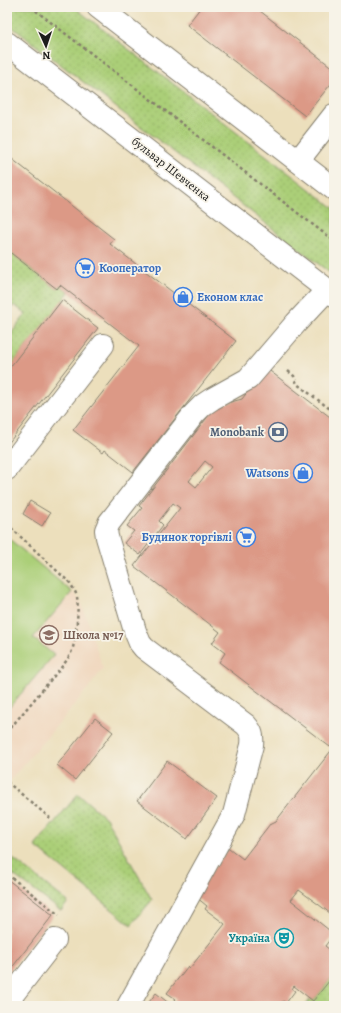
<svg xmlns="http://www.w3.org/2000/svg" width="341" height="1013" font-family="Alegreya,serif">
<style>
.built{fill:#f0d6bc}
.grass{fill:url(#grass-dots);stroke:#64764a}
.garden{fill:#abcf78;stroke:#64764a}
.building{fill:#dc9986;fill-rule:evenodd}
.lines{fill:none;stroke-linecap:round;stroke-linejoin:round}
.minor-casing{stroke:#847e6c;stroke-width:24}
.major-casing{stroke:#847e6c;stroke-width:24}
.path{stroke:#847e6c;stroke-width:2.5;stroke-dasharray:3 3;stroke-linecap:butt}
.minor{stroke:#fff;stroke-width:22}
.major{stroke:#fff;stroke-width:22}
.labels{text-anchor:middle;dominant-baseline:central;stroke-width:3.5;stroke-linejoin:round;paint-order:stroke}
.street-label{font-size:12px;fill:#1c1c1c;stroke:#f7f3e8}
.shop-label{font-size:12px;font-weight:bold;fill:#366cbe;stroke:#f7f3e8;text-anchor:start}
.service-label{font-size:12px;font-weight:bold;fill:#4e5e75;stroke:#f7f3e8;text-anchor:end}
.education-label{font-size:12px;font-weight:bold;fill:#785e54;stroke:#f7f3e8;text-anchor:start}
.culture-label{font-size:12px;font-weight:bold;fill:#0d838f;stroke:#f7f3e8;text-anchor:end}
</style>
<defs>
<pattern id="grass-dots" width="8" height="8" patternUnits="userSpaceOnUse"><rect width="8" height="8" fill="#abcf78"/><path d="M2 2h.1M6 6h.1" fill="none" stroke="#93b167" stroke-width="1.8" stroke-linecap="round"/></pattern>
</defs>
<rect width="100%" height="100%" fill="#f7f3e8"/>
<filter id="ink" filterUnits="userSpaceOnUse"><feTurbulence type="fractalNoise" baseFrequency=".025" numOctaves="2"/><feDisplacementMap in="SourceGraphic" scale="8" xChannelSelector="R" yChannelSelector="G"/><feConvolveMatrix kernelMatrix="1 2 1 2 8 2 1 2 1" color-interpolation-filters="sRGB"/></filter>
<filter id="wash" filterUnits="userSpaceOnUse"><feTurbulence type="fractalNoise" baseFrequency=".012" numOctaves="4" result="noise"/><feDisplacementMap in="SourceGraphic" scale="16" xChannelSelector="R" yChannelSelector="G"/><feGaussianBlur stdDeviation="0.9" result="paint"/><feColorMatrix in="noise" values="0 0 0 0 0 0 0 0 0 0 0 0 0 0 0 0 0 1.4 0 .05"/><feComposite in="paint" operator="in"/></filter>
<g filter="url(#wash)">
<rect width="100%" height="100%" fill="#ecdfbc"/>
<path class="built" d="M7,537L72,592L81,601L103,669L76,703L7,784Z"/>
<path class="grass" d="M7,7H74L334,208V276L7,23Z
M7,250L57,289L60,285L69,292L7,371V339L26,314L14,305L7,314Z
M78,794L106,818L152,900L131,925L35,846Z
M7,854L68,902L61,911L7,870Z
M334,975V1006H305L310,999L313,1001Z"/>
<path class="garden" d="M7,537L72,592L33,638L54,655L7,710Z"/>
<g id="blocks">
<path class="building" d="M201,7H255L334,69V80L305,116L187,25Z
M7,155L114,239L110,244L236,341L133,472L105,450L103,453L73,430L139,346L60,285L57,289L7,250Z
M62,300L98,328L7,445V371Z
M266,368L334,420V741L330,747L219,662L225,653L212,643L220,632L134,566L180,508L173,503L159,521L163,525L140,555L124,543L134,531L127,526L142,508L139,506L216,406L242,399ZM205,461L212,467L196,487L189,481Z
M30,501L50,513L42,526L23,514Z
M95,718L113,732L75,780L57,765Z
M334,747V916L299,890L291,900L334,934L325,946L334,953V975L313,1001L294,986L292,989L295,991L286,1003L283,1001L279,1006H146L156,993L171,1005L176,999L167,993L188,966L190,968L225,924L205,909L207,906L196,897L209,874L229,848L243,859L270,824L276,821Z
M167,761L217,798L187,839L137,801Z
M7,879L53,915L7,974Z"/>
</g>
</g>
<g filter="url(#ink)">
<use href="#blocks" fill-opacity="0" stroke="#847e6c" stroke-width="1"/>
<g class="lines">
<g class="minor-casing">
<path id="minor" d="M298,161L334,115
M7,469L103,345
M7,1002L55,940
M128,1006L234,814L252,745C253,736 252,732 246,725L144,648L140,643L135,631L107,537L106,530L109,523L194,414L203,405L212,399L248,379L296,323L327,290"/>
</g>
<g class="major-casing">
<path id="major" d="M98,7L334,189
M7,43L334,295"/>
</g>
<path class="path" d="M31,7L334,241
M288,371L294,376L297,384L334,412
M7,524L70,583C73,588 76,592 77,597C79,608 76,643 71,653C69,657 67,660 64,664L7,732
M7,782L50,818
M7,874L59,915"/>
<use href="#minor" class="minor"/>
<use href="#major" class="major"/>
</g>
</g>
<defs>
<g id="supermarket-ring" transform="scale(1)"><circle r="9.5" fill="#f7f3e8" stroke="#3f7fe0" stroke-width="1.5"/><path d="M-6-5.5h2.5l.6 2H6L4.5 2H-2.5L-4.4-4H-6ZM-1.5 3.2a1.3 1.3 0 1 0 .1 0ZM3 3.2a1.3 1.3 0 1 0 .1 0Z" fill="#3f7fe0"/></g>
<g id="shop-ring" transform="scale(1)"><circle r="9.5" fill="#f7f3e8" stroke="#3f7fe0" stroke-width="1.5"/><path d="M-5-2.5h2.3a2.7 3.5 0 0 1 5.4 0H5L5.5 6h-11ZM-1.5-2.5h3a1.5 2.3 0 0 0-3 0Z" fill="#3f7fe0"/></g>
<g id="bank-ring" transform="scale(1)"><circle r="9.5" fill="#f7f3e8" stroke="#5c6f8a" stroke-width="1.5"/><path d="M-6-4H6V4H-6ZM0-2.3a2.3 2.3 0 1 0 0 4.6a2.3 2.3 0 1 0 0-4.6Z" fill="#5c6f8a"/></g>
<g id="school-ring" transform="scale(1)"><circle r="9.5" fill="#f7f3e8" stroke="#8d6e63" stroke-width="1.5"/><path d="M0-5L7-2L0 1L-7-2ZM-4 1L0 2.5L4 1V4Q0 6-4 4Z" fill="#8d6e63"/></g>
<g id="theatre-ring" transform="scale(1)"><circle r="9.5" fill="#f7f3e8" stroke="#0f9aa8" stroke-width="1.5"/><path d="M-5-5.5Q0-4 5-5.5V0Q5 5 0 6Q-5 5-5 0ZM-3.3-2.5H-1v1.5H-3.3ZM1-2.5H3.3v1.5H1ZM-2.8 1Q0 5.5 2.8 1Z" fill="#0f9aa8"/></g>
</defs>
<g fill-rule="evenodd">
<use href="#supermarket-ring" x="85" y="268"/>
<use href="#shop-ring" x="183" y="297"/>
<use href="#bank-ring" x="278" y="432"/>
<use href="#shop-ring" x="303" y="473"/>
<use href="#supermarket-ring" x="246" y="537"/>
<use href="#school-ring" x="49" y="635"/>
<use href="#theatre-ring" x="284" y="938"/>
</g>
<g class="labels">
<g class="street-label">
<text transform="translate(171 169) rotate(38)">бульвар Шевченка</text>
</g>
<g class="shop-label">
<text x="99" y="268">Кооператор</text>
<text x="197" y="297">Економ клас</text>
<text x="289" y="473" text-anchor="end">Watsons</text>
<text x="232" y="537" text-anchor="end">Будинок торгівлі</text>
</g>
<g class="service-label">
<text x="264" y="432">Monobank</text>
</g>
<g class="education-label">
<text x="63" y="635">Школа №17</text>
</g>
<g class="culture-label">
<text x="270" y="938">Україна</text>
</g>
</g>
<rect width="341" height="1013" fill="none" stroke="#f7f3e8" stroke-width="24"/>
<g transform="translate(46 46) rotate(177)" stroke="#f7f3e8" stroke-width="3" paint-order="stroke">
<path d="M0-3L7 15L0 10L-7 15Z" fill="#1c1c1c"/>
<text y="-6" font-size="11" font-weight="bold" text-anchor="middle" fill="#1c1c1c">N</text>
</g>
</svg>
